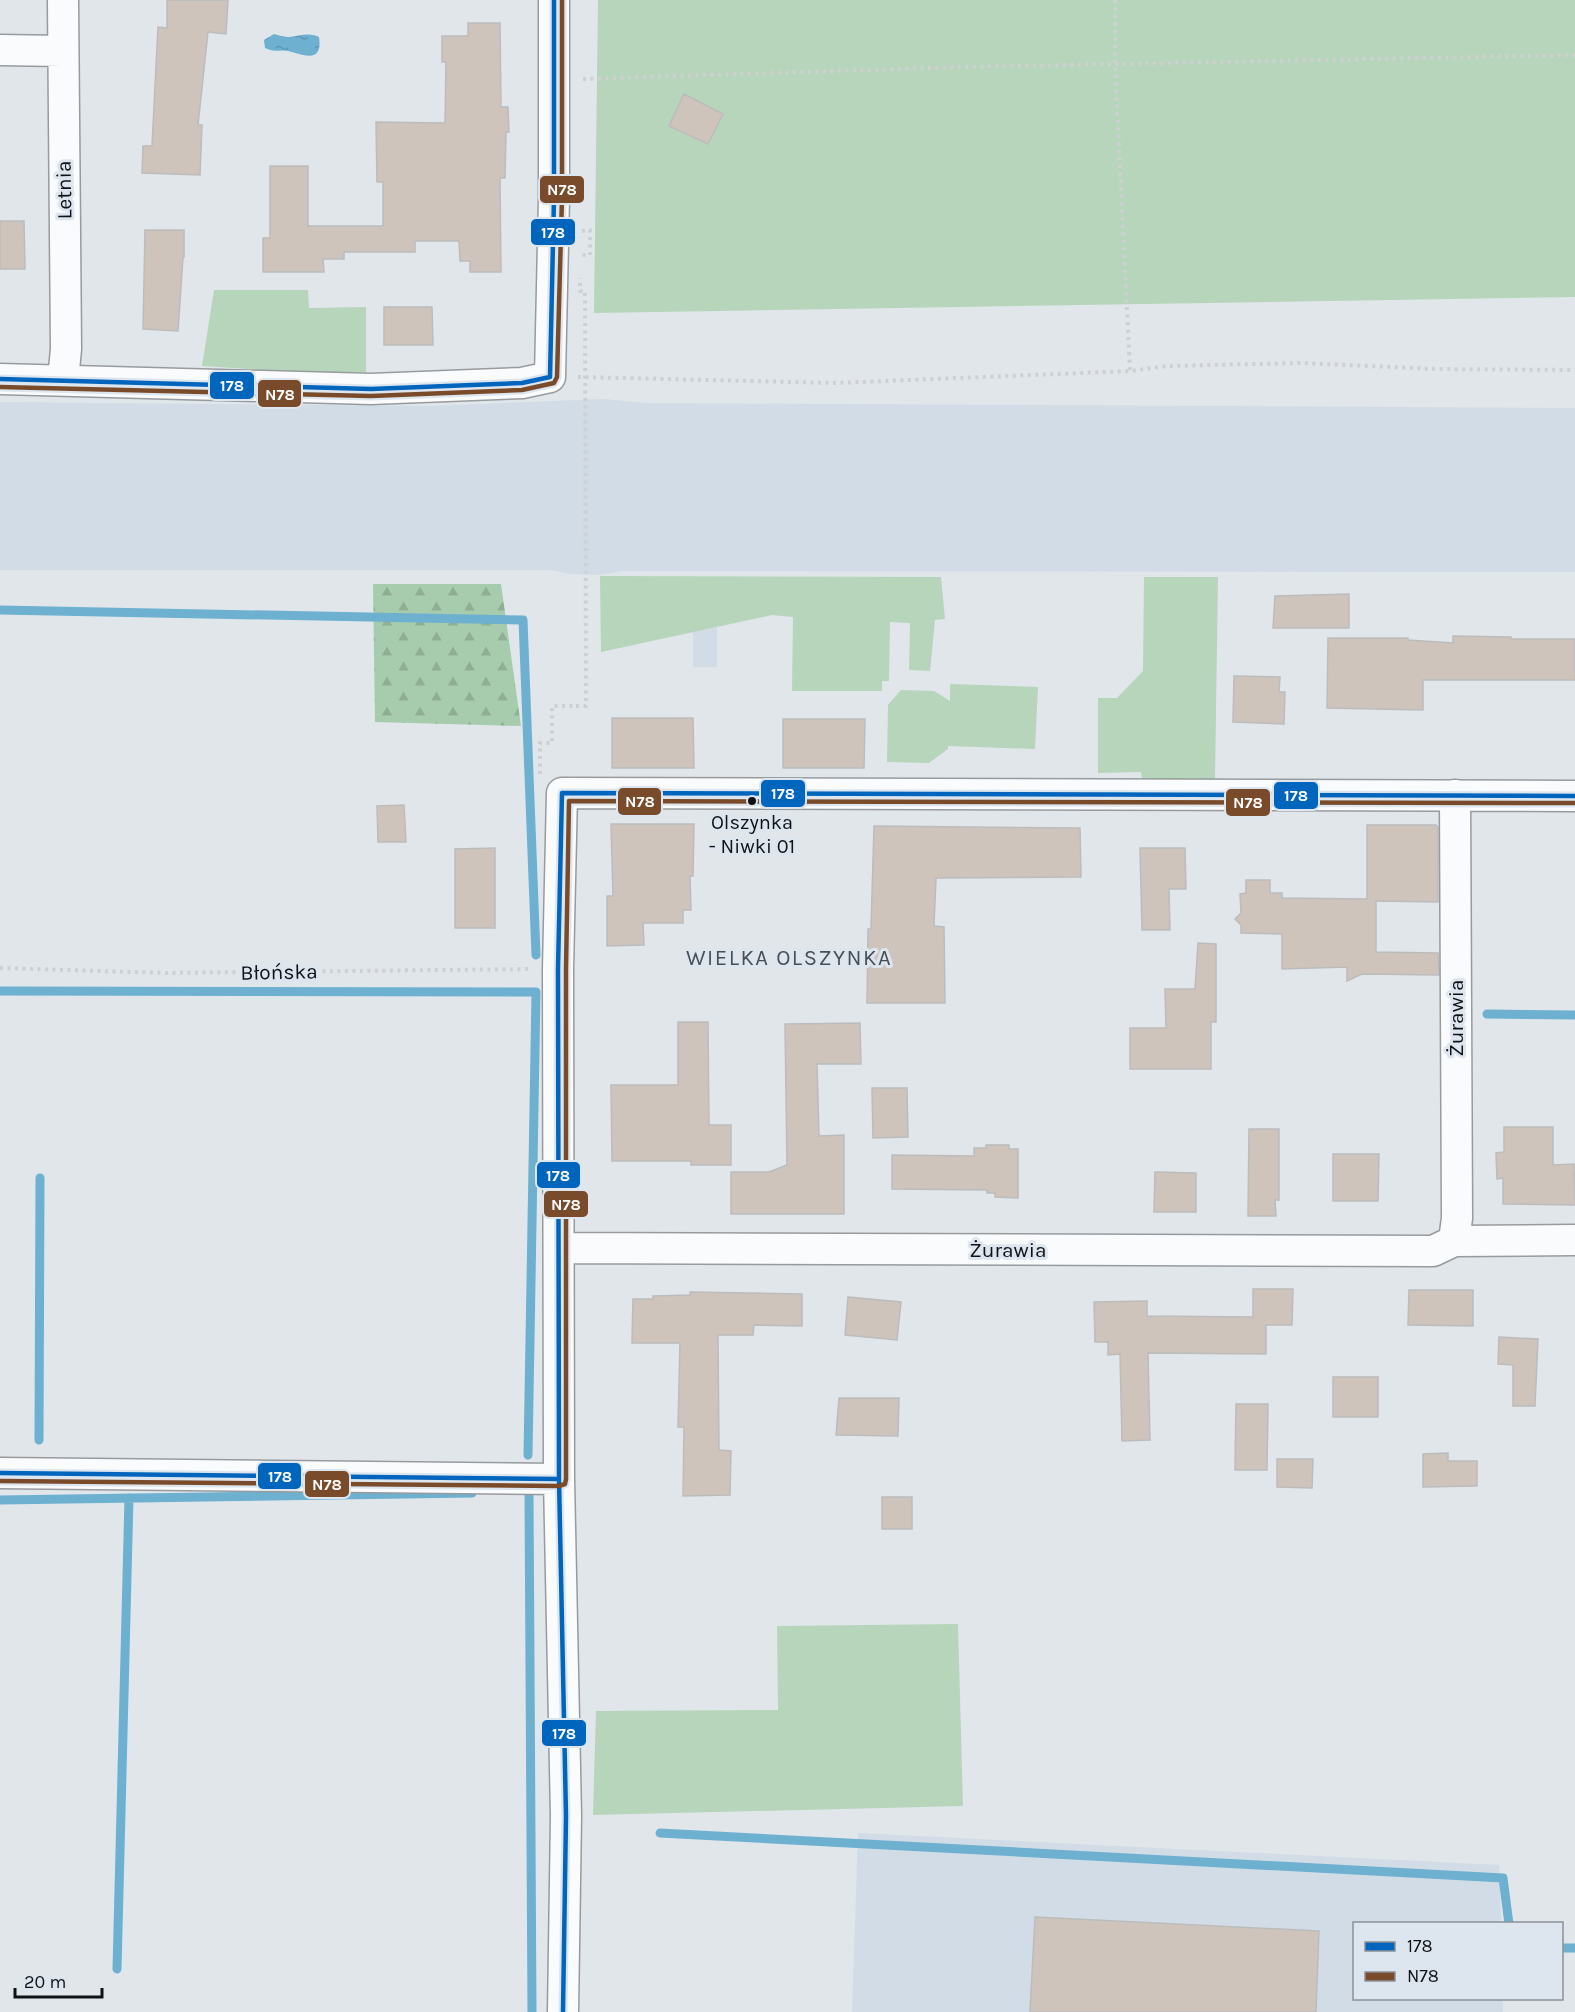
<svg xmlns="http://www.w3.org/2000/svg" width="1575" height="2012" font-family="Karla,sans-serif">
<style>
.built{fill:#d1dce6}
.green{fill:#b6d5bb}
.forest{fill:url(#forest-firs)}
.water{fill:url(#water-ripples)}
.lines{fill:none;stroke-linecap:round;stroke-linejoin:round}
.stream{stroke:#6db0d0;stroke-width:9}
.building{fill:#cec4bb;stroke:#bcbcbd;stroke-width:1.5}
.minor-casing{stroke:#979b9e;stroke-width:33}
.path{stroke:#ced0d1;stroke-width:4;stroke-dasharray:3 4.5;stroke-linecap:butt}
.minor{stroke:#fafbfc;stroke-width:30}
.path-bridge{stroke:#ced0d1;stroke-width:4;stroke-dasharray:3 4.5;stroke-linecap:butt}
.bus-1-casing{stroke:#dde6ef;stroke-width:9}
.bus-2-casing{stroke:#dde6ef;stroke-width:9}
.bus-1{stroke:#0065bd;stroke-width:4.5}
.bus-2{stroke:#7a4b2a;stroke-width:4.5}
.bus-dot{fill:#0f1215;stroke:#dde6ef;stroke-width:2}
.labels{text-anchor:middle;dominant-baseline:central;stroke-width:6;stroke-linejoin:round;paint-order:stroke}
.bus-label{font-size:20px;fill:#0f1215;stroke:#dde6ef}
.street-label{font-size:21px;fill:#0f1215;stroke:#dde6ef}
.neighbourhood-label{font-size:22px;letter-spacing:1.5px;fill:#484f57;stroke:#dde6ef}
.line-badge{stroke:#dde6ef;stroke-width:2}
.badge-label{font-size:16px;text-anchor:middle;font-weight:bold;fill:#fff}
</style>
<defs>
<pattern id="forest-firs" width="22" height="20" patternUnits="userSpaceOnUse" patternTransform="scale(1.5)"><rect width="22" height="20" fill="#a7ccad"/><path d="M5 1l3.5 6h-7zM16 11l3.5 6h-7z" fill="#8fae94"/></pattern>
<pattern id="water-ripples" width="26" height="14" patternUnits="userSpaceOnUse" patternTransform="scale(1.5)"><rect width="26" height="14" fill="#6db0d0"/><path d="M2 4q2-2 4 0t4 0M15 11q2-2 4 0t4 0" fill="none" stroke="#5d96b2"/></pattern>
</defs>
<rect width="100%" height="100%" fill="#e1e6eb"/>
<path class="built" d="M604,399L646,403L1575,408V572L622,571L600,575L570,574L551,570H0V402L428,406Z
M717,627V667H693V632Z
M858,1833L1499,1865L1501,1923L1354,1924V1998L1503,1999V2012H852Z"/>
<path class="green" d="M598,0H1575V297L594,313Z
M214,290H308L309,308L366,307V372H293L202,366Z
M600,576L941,577L945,619L935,620L930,671L909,670L910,623L890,622L889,681H882V691H792L793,617L772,615L601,652Z
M1144,577H1218L1215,779H1142L1141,772L1098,773V698H1117L1143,671Z
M950,684L1038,687L1035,749L948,746V749L929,763L887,762L888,705L901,690L934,691L950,701Z
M958,1624L963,1806L593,1815L596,1711L778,1710L777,1626Z"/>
<path class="forest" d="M373,584H501L521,726L375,722Z"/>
<path class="water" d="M274,34C278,35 285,37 289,37C300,36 308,32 319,37C323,64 304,55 288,51C278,49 276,53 265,48L264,40Z"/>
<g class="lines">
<path class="stream" d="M0,610L523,620L536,955
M0,991L536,992L528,1455
M1487,1014L1575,1015
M39,1440L40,1178
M529,1494L532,2012
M0,1500L472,1493
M660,1833L1503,1878L1509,1924
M1562,1948H1575
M117,1969L129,1498"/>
</g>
<path class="building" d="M167,0H228L226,34L208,32L198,125H202L200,175L142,173L143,146H152L158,27L167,28Z
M468,23H500L501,107H508L509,132H506L505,178H500L501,272H470V261H460L459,241H415V252H344V259H323L324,272H263V238H270V166H308V226H383V182H377L376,122L445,123L446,62H442V36H468Z
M684,94L723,114L708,144L669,126Z
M0,221H24L25,269H0Z
M145,230H184V257H183L178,331L143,329Z
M384,307H432L433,345H384Z
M1349,594V628H1273L1275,596Z
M1453,636L1511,637V639H1575V680H1423V710L1327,708L1328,638H1408V640L1453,643Z
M1234,676L1280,677L1279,692H1285L1284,724L1233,722Z
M612,718H693L694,768H612Z
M783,719H865L864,768H783Z
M404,805L406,842H378L377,806Z
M611,824H694L693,876H690L691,910H683V923H643L644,945L607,946V896H613Z
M1367,825H1436L1438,827V902L1376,901V952L1438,953L1439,975L1362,974L1347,981V967L1282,969V934L1241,933V925L1235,919L1241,913L1240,894L1246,893V880H1270V893H1282V898L1367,899Z
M874,826L1080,828L1081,877L936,878L934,926L944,927L945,1003H867L868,929H871Z
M495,848V928H455V849Z
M1140,848H1185L1186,889H1169L1170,930H1142Z
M1198,943L1216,944V1022H1211V1069H1130V1028H1166L1165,989H1195Z
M678,1022H708L709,1125H731V1165H691V1161H612L611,1085H678Z
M860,1023L861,1064H817L819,1136L844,1135V1214H731V1172H769L787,1165L785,1024Z
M872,1088H907L908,1137L873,1138Z
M1504,1127H1553V1165L1574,1164L1575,1205L1503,1204V1178L1497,1179L1496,1153L1504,1152Z
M1249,1129H1279V1200H1275L1276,1216H1248Z
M986,1145H1009V1149H1018V1198L995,1197V1193H987V1190L892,1189V1155L974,1156V1148H986Z
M1333,1154H1379L1378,1201H1333Z
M1155,1172L1196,1173V1212H1154Z
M1253,1289H1293L1292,1325H1266V1354L1148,1353L1150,1440L1122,1441L1120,1354L1108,1355V1342H1095L1094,1302L1147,1301V1316L1253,1317Z
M1409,1290H1473V1326L1408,1325Z
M690,1292L802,1294V1326L754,1325L753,1335H718L719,1450L731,1451L730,1495L683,1496L684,1427H678L680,1343H632L633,1299H653V1296L690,1295Z
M848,1297L901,1302L897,1340L845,1335Z
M1499,1337L1538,1339L1535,1406H1513V1365L1498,1364Z
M1333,1377H1378V1417H1333Z
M839,1398H899L898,1436L836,1435Z
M1236,1404H1268L1267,1470H1235Z
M1448,1453V1461H1477V1486L1423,1487V1454Z
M1277,1459H1313L1312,1488L1277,1487Z
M882,1497H912V1529H882Z
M1035,1917L1319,1931L1316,2012H1030Z"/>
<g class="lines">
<g class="minor-casing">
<path id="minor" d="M63,0L66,349L63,380
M0,50L62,51
M0,379L371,389L522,383L550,377L554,198V0
M1454,1241L1457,1218L1455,795
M560,1248L1433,1251L1454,1241L1575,1240
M0,1473L559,1479
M563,2012L566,1816L559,1479L558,969L562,793L1575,796"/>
</g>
<path class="path" d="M1115,0V64L1130,371
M583,79L963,67L1575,55
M582,231L590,230V255H582
M578,377L836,383L1130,371L1167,366L1302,363L1436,369L1575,370
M540,774V743H552V706H576
M0,968L167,973L531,969"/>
<use href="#minor" class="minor"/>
<path class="path-bridge" d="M576,706H586L585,291H580V278"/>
<g class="bus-1-casing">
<path id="bus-1" d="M0,379L371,389L522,383L550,377L554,198V0
M0,1473L559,1479
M563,2012L566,1816L559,1479L558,969L562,793L1575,796"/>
</g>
<g class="bus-2-casing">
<path id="bus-2" d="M0,387L371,396L522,390L554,383L557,377L562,198V0
M0,1481L559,1486L565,1484L566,1479V969L569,801L1575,803"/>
</g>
<use href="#bus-1" class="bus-1"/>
<use href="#bus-2" class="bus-2"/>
</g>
<circle class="bus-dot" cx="752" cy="801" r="5"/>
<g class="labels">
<g class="bus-label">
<text x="752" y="822">Olszynka<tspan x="752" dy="24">- Niwki 01</tspan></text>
</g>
<g class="street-label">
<text transform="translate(64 190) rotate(-91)">Letnia</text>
<text transform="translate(279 972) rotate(-1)">Błońska</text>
<text transform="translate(1456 1018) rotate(-90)">Żurawia</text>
<text x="1008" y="1250">Żurawia</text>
</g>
<g class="neighbourhood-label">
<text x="789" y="958">WIELKA OLSZYNKA</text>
</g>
</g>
<g class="line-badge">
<rect x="539" y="175" width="46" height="29" rx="6" fill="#7a4b2a"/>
<rect x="530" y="218" width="46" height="28" rx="6" fill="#0065bd"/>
<rect x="209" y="371" width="46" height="29" rx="6" fill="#0065bd"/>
<rect x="257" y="379" width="45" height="29" rx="6" fill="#7a4b2a"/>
<rect x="760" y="779" width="46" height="29" rx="6" fill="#0065bd"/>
<rect x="1273" y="781" width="46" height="29" rx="6" fill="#0065bd"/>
<rect x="617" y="787" width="45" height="29" rx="6" fill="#7a4b2a"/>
<rect x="1225" y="788" width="46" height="29" rx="6" fill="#7a4b2a"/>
<rect x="536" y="1161" width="45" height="28" rx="6" fill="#0065bd"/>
<rect x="543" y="1190" width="46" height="28" rx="6" fill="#7a4b2a"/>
<rect x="257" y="1462" width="45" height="28" rx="6" fill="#0065bd"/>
<rect x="304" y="1470" width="46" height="28" rx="6" fill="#7a4b2a"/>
<rect x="541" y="1719" width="46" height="28" rx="6" fill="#0065bd"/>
</g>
<g class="badge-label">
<text x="562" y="195">N78</text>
<text x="553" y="238">178</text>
<text x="232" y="391">178</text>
<text x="280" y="400">N78</text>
<text x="783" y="799">178</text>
<text x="1296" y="801">178</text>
<text x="640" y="807">N78</text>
<text x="1248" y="808">N78</text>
<text x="558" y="1181">178</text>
<text x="566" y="1210">N78</text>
<text x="280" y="1482">178</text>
<text x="327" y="1490">N78</text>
<text x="564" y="1739">178</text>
</g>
<rect x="1353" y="1922" width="210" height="78" fill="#dde6ef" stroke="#8b9198" stroke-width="1.5"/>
<rect x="1365" y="1942" width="30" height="9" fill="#0065bd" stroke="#8b9198" stroke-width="1.5"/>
<text x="1407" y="1952" font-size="18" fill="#0f1215">178</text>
<rect x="1365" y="1972" width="30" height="9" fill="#7a4b2a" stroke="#8b9198" stroke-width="1.5"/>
<text x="1407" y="1982" font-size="18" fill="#0f1215">N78</text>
<path d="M15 1988v9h87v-9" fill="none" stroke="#0f1215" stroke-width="3"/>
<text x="24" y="1988" font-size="18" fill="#0f1215" stroke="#dde6ef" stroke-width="4.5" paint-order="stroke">20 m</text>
</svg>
